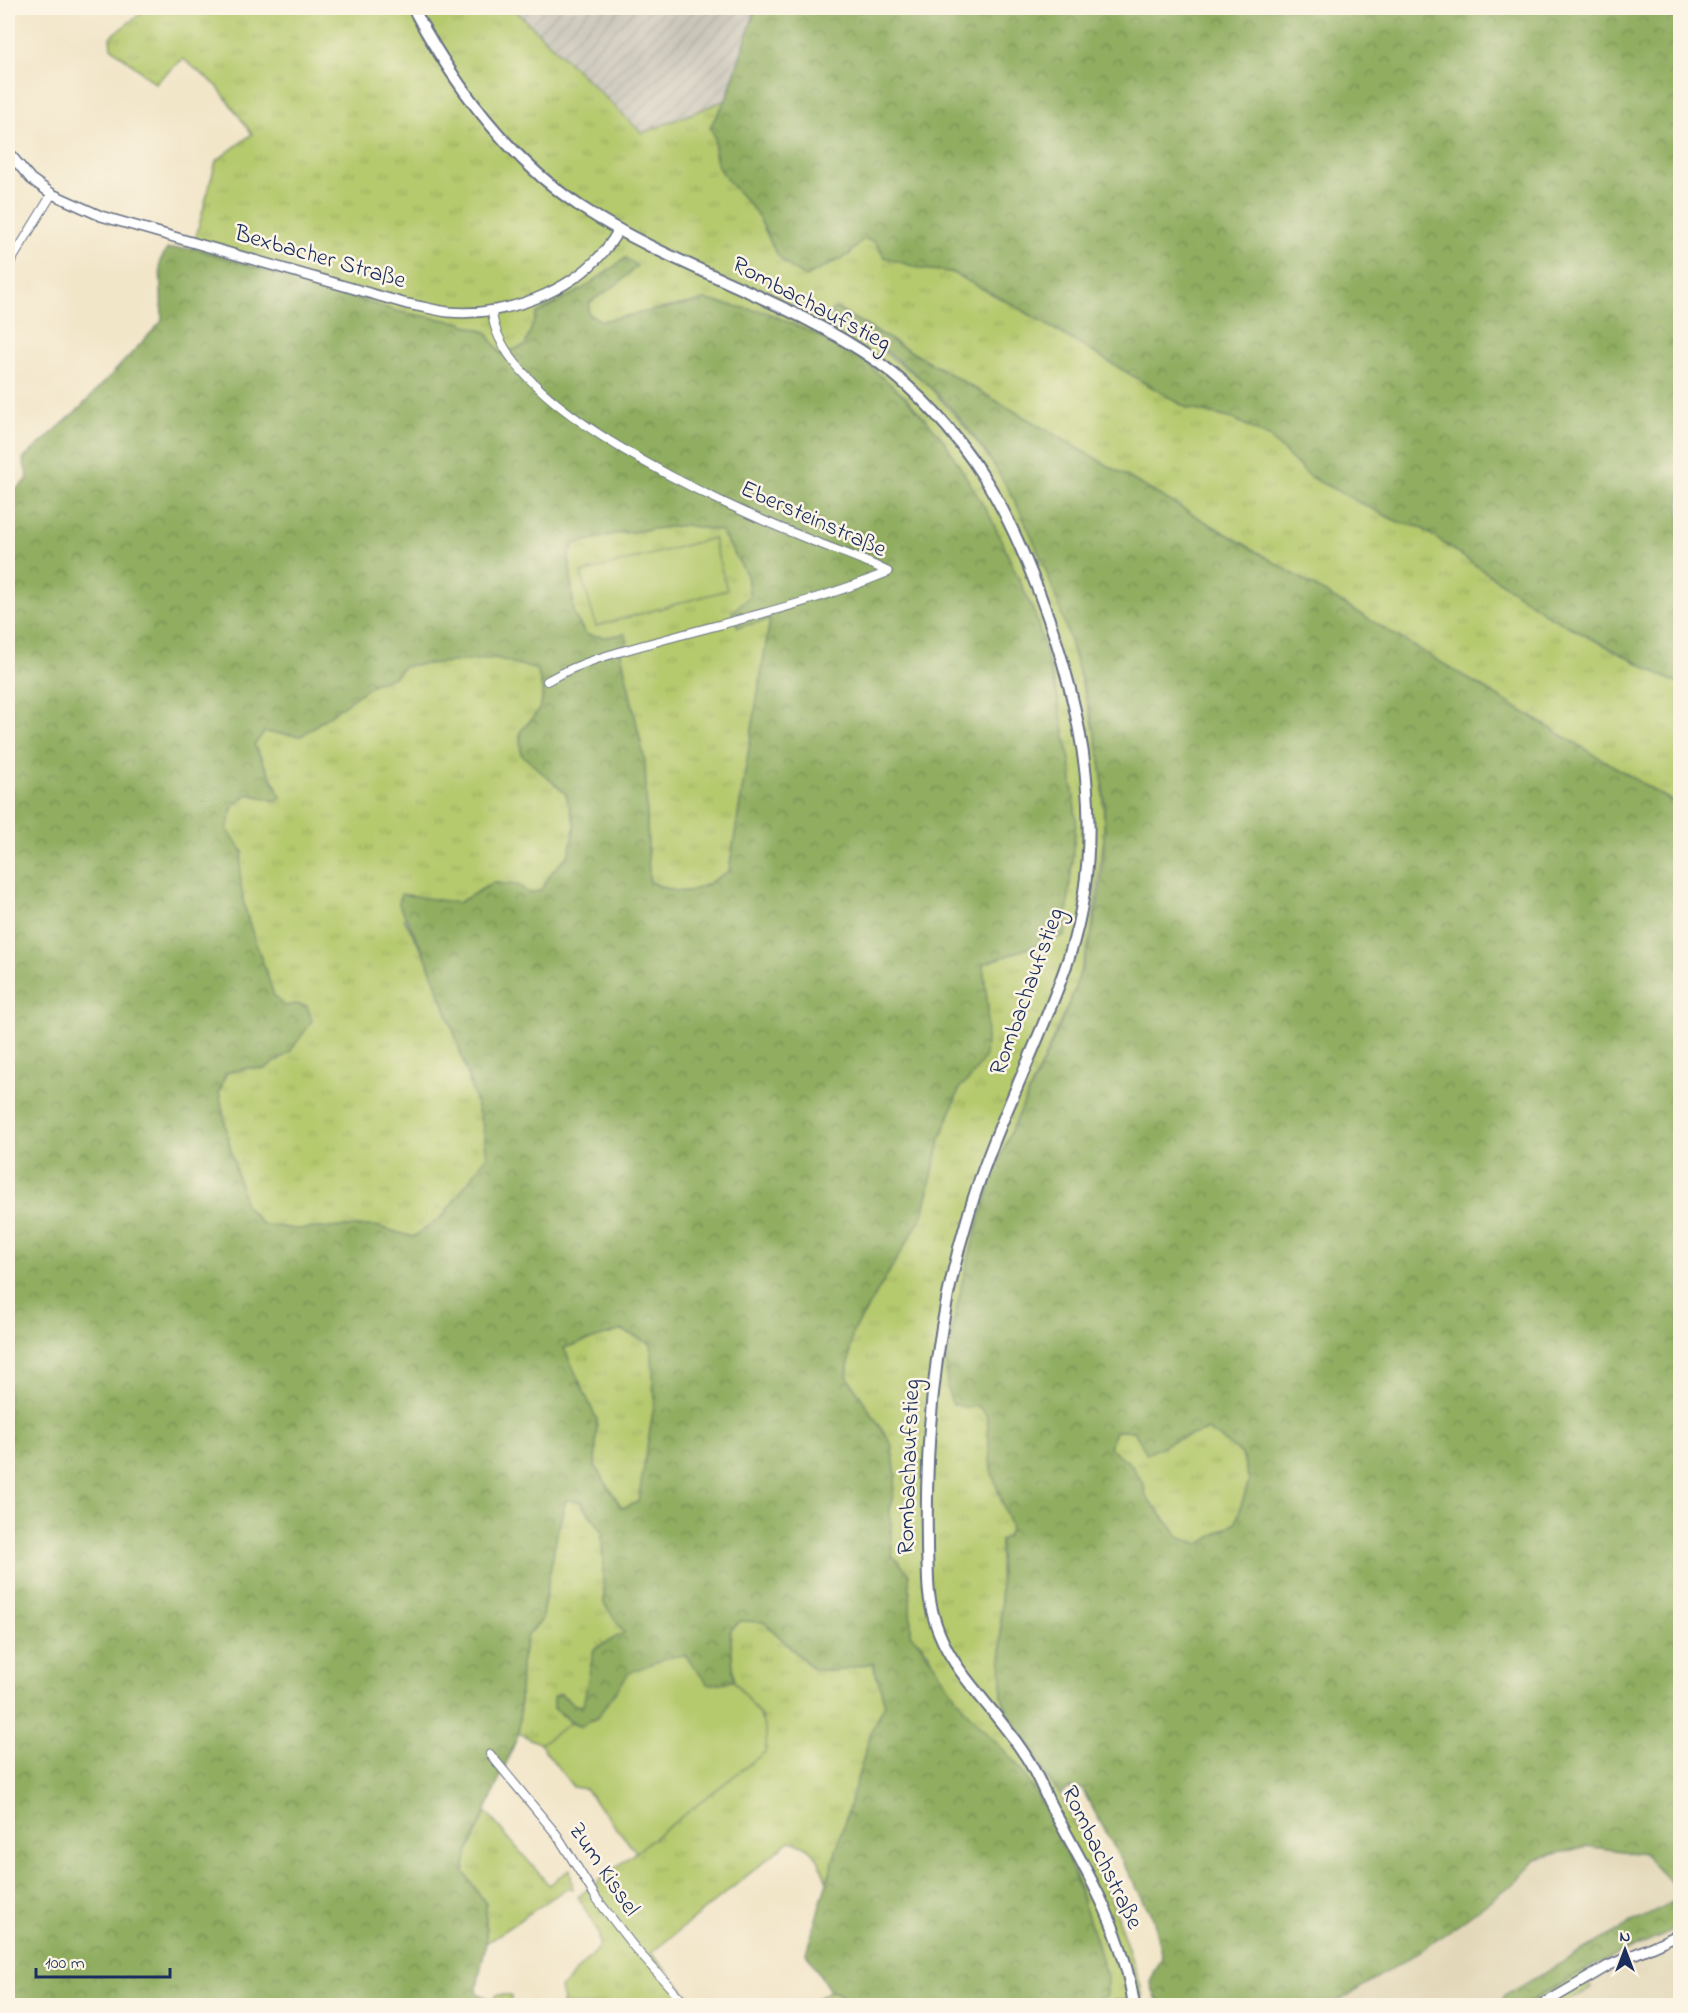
<svg xmlns="http://www.w3.org/2000/svg" width="1688" height="2013" font-family="'Indie Flower',sans-serif">
<style>
.built{fill:#e2d7b8}
.industrial{fill:url(#industrial-furrows)}
.grass{fill:url(#grass-tufts);stroke:#687c66;stroke-width:1.5}
.forest{fill:url(#forest-crowns);stroke:#566e5f;stroke-width:1.5;fill-rule:evenodd}
.green{fill:#b5c96d;stroke:#687c66;stroke-width:1.5}
.lines{fill:none;stroke-linecap:round;stroke-linejoin:round}
.minor-casing{stroke:#666f83;stroke-width:10}
.tertiary-casing{stroke:#666f83;stroke-width:12}
.secondary-casing{stroke:#666f83;stroke-width:14}
.minor{stroke:#fff;stroke-width:8}
.tertiary{stroke:#fff;stroke-width:9}
.secondary{stroke:#fff;stroke-width:10}
.labels{text-anchor:middle;dominant-baseline:central;stroke-width:5;stroke-linejoin:round;paint-order:stroke}
.street-label{font-size:24px;fill:#1b2f5e;stroke:#fcf5e5}
</style>
<defs>
<pattern id="industrial-furrows" width="10" height="10" patternUnits="userSpaceOnUse" patternTransform="scale(1.5)"><rect width="10" height="10" fill="#c8c4b8"/><path d="M-1 1l2-2M0 10L10 0M9 11l2-2" fill="none" stroke="#aba9a1"/></pattern>
<pattern id="grass-tufts" width="24" height="20" patternUnits="userSpaceOnUse" patternTransform="scale(1.5)"><rect width="24" height="20" fill="#b5c96d"/><path d="M3 7l-1-3M5 7V3M7 7l1-3M15 17l-1-3M17 17v-4M19 17l1-3" fill="none" stroke="#9bad61"/></pattern>
<pattern id="forest-crowns" width="20" height="18" patternUnits="userSpaceOnUse" patternTransform="scale(1.5)"><rect width="20" height="18" fill="#90ad60"/><path d="M2 6a3 3 0 1 1 6 0M12 15a3 3 0 1 1 6 0" fill="none" stroke="#758d52"/></pattern>
</defs>
<rect width="100%" height="100%" fill="#fcf5e5"/>
<filter id="ink" filterUnits="userSpaceOnUse"><feTurbulence type="fractalNoise" baseFrequency=".0167" numOctaves="2"/><feDisplacementMap in="SourceGraphic" scale="12" xChannelSelector="R" yChannelSelector="G"/><feConvolveMatrix kernelMatrix="1 2 1 2 8 2 1 2 1" color-interpolation-filters="sRGB"/></filter>
<filter id="wash" filterUnits="userSpaceOnUse"><feTurbulence type="fractalNoise" baseFrequency=".008" numOctaves="4" result="noise"/><feDisplacementMap in="SourceGraphic" scale="24" xChannelSelector="R" yChannelSelector="G"/><feGaussianBlur stdDeviation="1.35" result="paint"/><feColorMatrix in="noise" values="0 0 0 0 0 0 0 0 0 0 0 0 0 0 0 0 0 1.4 0 .05"/><feComposite in="paint" operator="in"/></filter>
<g filter="url(#wash)">
<rect width="100%" height="100%" fill="#f2e6c9"/>
<path class="built" d="M1586,1846L1643,1854L1678,1889L1677,1900L1636,1920L1504,1996L1498,2005L1301,2006L1334,2004L1427,1947L1518,1880L1536,1859Z
M1680,1928V2005L1559,2006L1592,1989L1586,1970Z"/>
<path class="industrial" d="M513,8H756L726,100L643,133Z"/>
<path class="grass" d="M148,8H513L642,133L726,100L710,127C719,139 712,154 718,166C728,185 745,197 756,213C776,245 767,255 806,277L850,254L863,239L875,242L922,269L951,272L1017,307L1187,408L1234,419L1269,437L1310,477L1398,522L1420,527L1551,617L1680,685V806L1237,540L836,308L831,314L925,382L967,429L1003,477L1033,536L1059,603L1097,737L1103,785L1104,837L1091,937L1074,991L1008,1139L977,1228L961,1286L967,1408L978,1406L987,1415L991,1470L1011,1528L1007,1536L1000,1540L1002,1696L1010,1718L1032,1747L1045,1774L1060,1794L1113,1905L1141,1987L1143,2005H1074L1079,2004L1085,1909L1074,1868L1017,1764L979,1728L947,1687L928,1652L911,1634L909,1573L892,1555L890,1511L896,1476L891,1443L847,1376L852,1334L923,1215L940,1140L960,1087L970,1079L988,1009L983,964L1065,935L1076,821L1070,761L1057,694L1035,615L991,518L943,439L905,397L846,348L768,314L706,300L601,321L588,313L589,303L620,282L626,258L581,290L537,313L525,346L501,354L486,332L457,322L399,312L193,248L216,161L252,134L217,86L183,59L155,83L111,47L110,37Z
M685,525L721,531L747,575L750,596L738,626L770,619L729,871C696,891 685,900 649,881L645,762L620,648L624,634L607,637L586,635L574,615L569,556L574,544L614,534Z
M496,658L537,669C548,703 543,707 520,732L521,754L566,794L575,825L569,854L552,872L541,891L529,894L519,885L493,883L458,903L442,901L404,919L425,955L456,1037L483,1127L487,1157L443,1216L413,1237L375,1226L294,1229L262,1224L245,1205L230,1147L219,1093L226,1073L249,1068L265,1069L294,1004L286,1007L274,997C262,953 231,896 243,852L227,829L233,806L248,794L277,801V787L254,745L264,732L301,736L376,682L394,677L404,666Z
M622,1330L651,1344L655,1400L639,1502L622,1508L595,1466L597,1420L563,1347Z
M1208,1430L1242,1454L1249,1481L1236,1522L1200,1544L1180,1538L1145,1495L1144,1484L1109,1448L1115,1431H1134L1147,1453L1172,1441Z
M566,1500L579,1501L602,1530L604,1603L624,1633L594,1650L584,1706L575,1705L561,1694L554,1708L571,1723L540,1744L519,1733L521,1663L527,1636L541,1621L557,1533Z
M740,1621L764,1622L813,1669L835,1671L873,1663L885,1704L872,1729L827,1882C818,1859 817,1846 790,1841L651,1953L697,2005H561L563,2001L560,1989L600,1946L599,1934L578,1897L765,1751L762,1718L734,1681L730,1631Z
M486,1812L549,1885L570,1869L573,1889L567,1888L486,1943V1904L464,1872L467,1855Z
M1586,1970L1592,1989L1559,2005L1523,2006Z
M830,1991L840,1994L844,2005L803,2006Z
M496,1995H511V2005H489Z"/>
<path class="forest" d="M756,8H1680V685L1551,617L1420,527L1398,522L1310,477L1269,437L1234,419L1187,408L1017,307L951,272L922,269L884,257L875,242L863,239L850,254L805,277C767,255 776,245 756,213C745,197 728,185 718,166C712,154 719,139 710,127L726,100Z
M193,248L399,312L457,322L486,332L501,354L525,346L537,313L581,290L626,258L637,266L620,282L589,303L588,313L601,321L706,300L768,313L846,348L861,359L905,397L943,439L991,518L1035,615L1057,695L1070,761L1076,821L1065,935L983,964L988,1009L985,1057L970,1079L960,1087L940,1140L923,1215L852,1334L847,1376L891,1443L896,1476L890,1511L892,1555L909,1573L911,1634C932,1656 945,1684 964,1708C980,1729 1001,1744 1017,1765C1065,1827 1084,1905 1107,1978V1996L1074,2006L844,2005L840,1994L830,1991L806,1953L872,1729L885,1704L873,1663L835,1671L813,1669L764,1622L740,1621L730,1631L734,1681L708,1685L685,1655L630,1673L597,1718L580,1727L554,1708V1697L560,1694L575,1705L583,1706L594,1649L624,1633L604,1603L602,1530L580,1501L566,1500L557,1533L541,1621L527,1636L521,1663L519,1733L467,1855L464,1872L486,1904V1943L476,1992L491,2000L489,2005L8,2006V496L28,479L23,459L80,408L162,321L160,261L167,249ZM685,525L721,531L747,575L750,596L732,612L738,627L770,620L729,871C696,891 685,900 649,881L645,762L620,648L628,641L625,634L607,637L586,635L574,615L569,557L574,544L614,534ZM496,658L537,670C548,703 543,707 520,732L521,754L566,794L575,825L569,854L552,872L541,890L529,894L519,885L493,883L458,903L401,894L399,904L425,955L456,1037L483,1127L487,1156L443,1216L413,1237L375,1226L294,1229L262,1224L245,1205L230,1147L219,1092L226,1073L248,1068L265,1069L290,1052L312,1021L307,1006L294,1004L286,1006L274,996C262,953 231,896 243,852L227,829L233,806L248,794L277,801L281,797L254,745L264,732L301,736L376,682L394,677L404,666ZM622,1330L651,1344L655,1400L638,1502L622,1508L595,1466L597,1420L564,1348Z
M835,308L1237,540L1680,806V1928L1593,1966L1523,2005H1498L1504,1996L1636,1920L1677,1900V1889L1643,1854L1586,1846L1536,1859L1518,1880L1427,1947L1334,2004L1160,2005C1148,1984 1147,1978 1162,1958L1153,1918L1082,1789L1071,1788L1060,1794L1045,1774L1032,1747L1010,1718L1002,1696L1000,1540L1007,1536L1011,1528L991,1470L987,1415L978,1406L967,1408L953,1404C940,1381 949,1346 954,1321C967,1258 985,1194 1010,1134C1038,1070 1074,1006 1091,937C1102,889 1107,836 1103,786C1100,743 1088,702 1076,661C1046,558 1006,456 924,381C896,356 862,335 830,313ZM1208,1430L1242,1454L1249,1481L1236,1522L1200,1544L1180,1538L1145,1495L1144,1484L1130,1463L1109,1448L1115,1431H1134L1147,1454L1172,1441Z"/>
<path class="green" d="M713,538L727,590L596,626L581,573Z
M685,1655L708,1685L734,1681C751,1704 772,1722 765,1752L636,1852L585,1789L573,1787L540,1744L571,1723L580,1727L597,1718L629,1673L666,1658Z"/>
</g>
<g filter="url(#ink)">
<g class="lines">
<g class="minor-casing">
<path id="minor" d="M8,266L52,194
M492,310C496,405 729,508 808,539C835,550 862,558 888,572
M547,681C587,658 634,648 677,636C748,617 821,600 888,572
M490,1754L557,1835L597,1899L634,1947L687,2006
M1113,2006L1134,2003"/>
</g>
<g class="tertiary-casing">
<path id="tertiary" d="M8,152L31,179L52,194L101,216L407,304C420,306 434,310 448,312C511,318 589,286 619,229
M1540,2006L1608,1966L1680,1934"/>
</g>
<g class="secondary-casing">
<path id="secondary" d="M413,8C454,85 507,158 581,207C674,268 787,298 878,362C920,393 955,432 983,476C1007,513 1024,554 1040,595C1084,711 1108,836 1069,957C1040,1044 995,1125 969,1213C932,1333 923,1456 928,1581C931,1659 986,1694 1025,1755C1036,1771 1043,1790 1052,1808C1087,1871 1124,1932 1134,2006"/>
</g>
<use href="#minor" class="minor"/>
<use href="#tertiary" class="tertiary"/>
<use href="#secondary" class="secondary"/>
</g>
</g>
<g class="labels">
<g class="street-label">
<text transform="translate(320 258) rotate(16)">Bexbacher Straße</text>
<text transform="translate(811 305) rotate(28)">Rombachaufstieg</text>
<text transform="translate(813 520) rotate(24)">Ebersteinstraße</text>
<text transform="translate(1028 992) rotate(-70)">Rombachaufstieg</text>
<text transform="translate(910 1467) rotate(-88)">Rombachaufstieg</text>
<text transform="translate(1101 1858) rotate(64)">Rombachstraße</text>
<text transform="translate(603 1870) rotate(56)">Zum Kissel</text>
</g>
</g>
<rect width="1688" height="2013" fill="none" stroke="#fcf5e5" stroke-width="30"/>
<g transform="translate(1625 1950)" stroke="#fcf5e5" stroke-width="4.5" paint-order="stroke">
<path d="M0-4.5L10 22L0 15L-10 22Z" fill="#1b2f5e"/>
<text y="-9" font-size="16" font-weight="bold" text-anchor="middle" fill="#1b2f5e">N</text>
</g>
<path d="M36 1968v9h134v-9" fill="none" stroke="#1b2f5e" stroke-width="3"/>
<text x="45" y="1968" font-size="18" fill="#1b2f5e" stroke="#fcf5e5" stroke-width="4.5" paint-order="stroke">100 m</text>
</svg>
